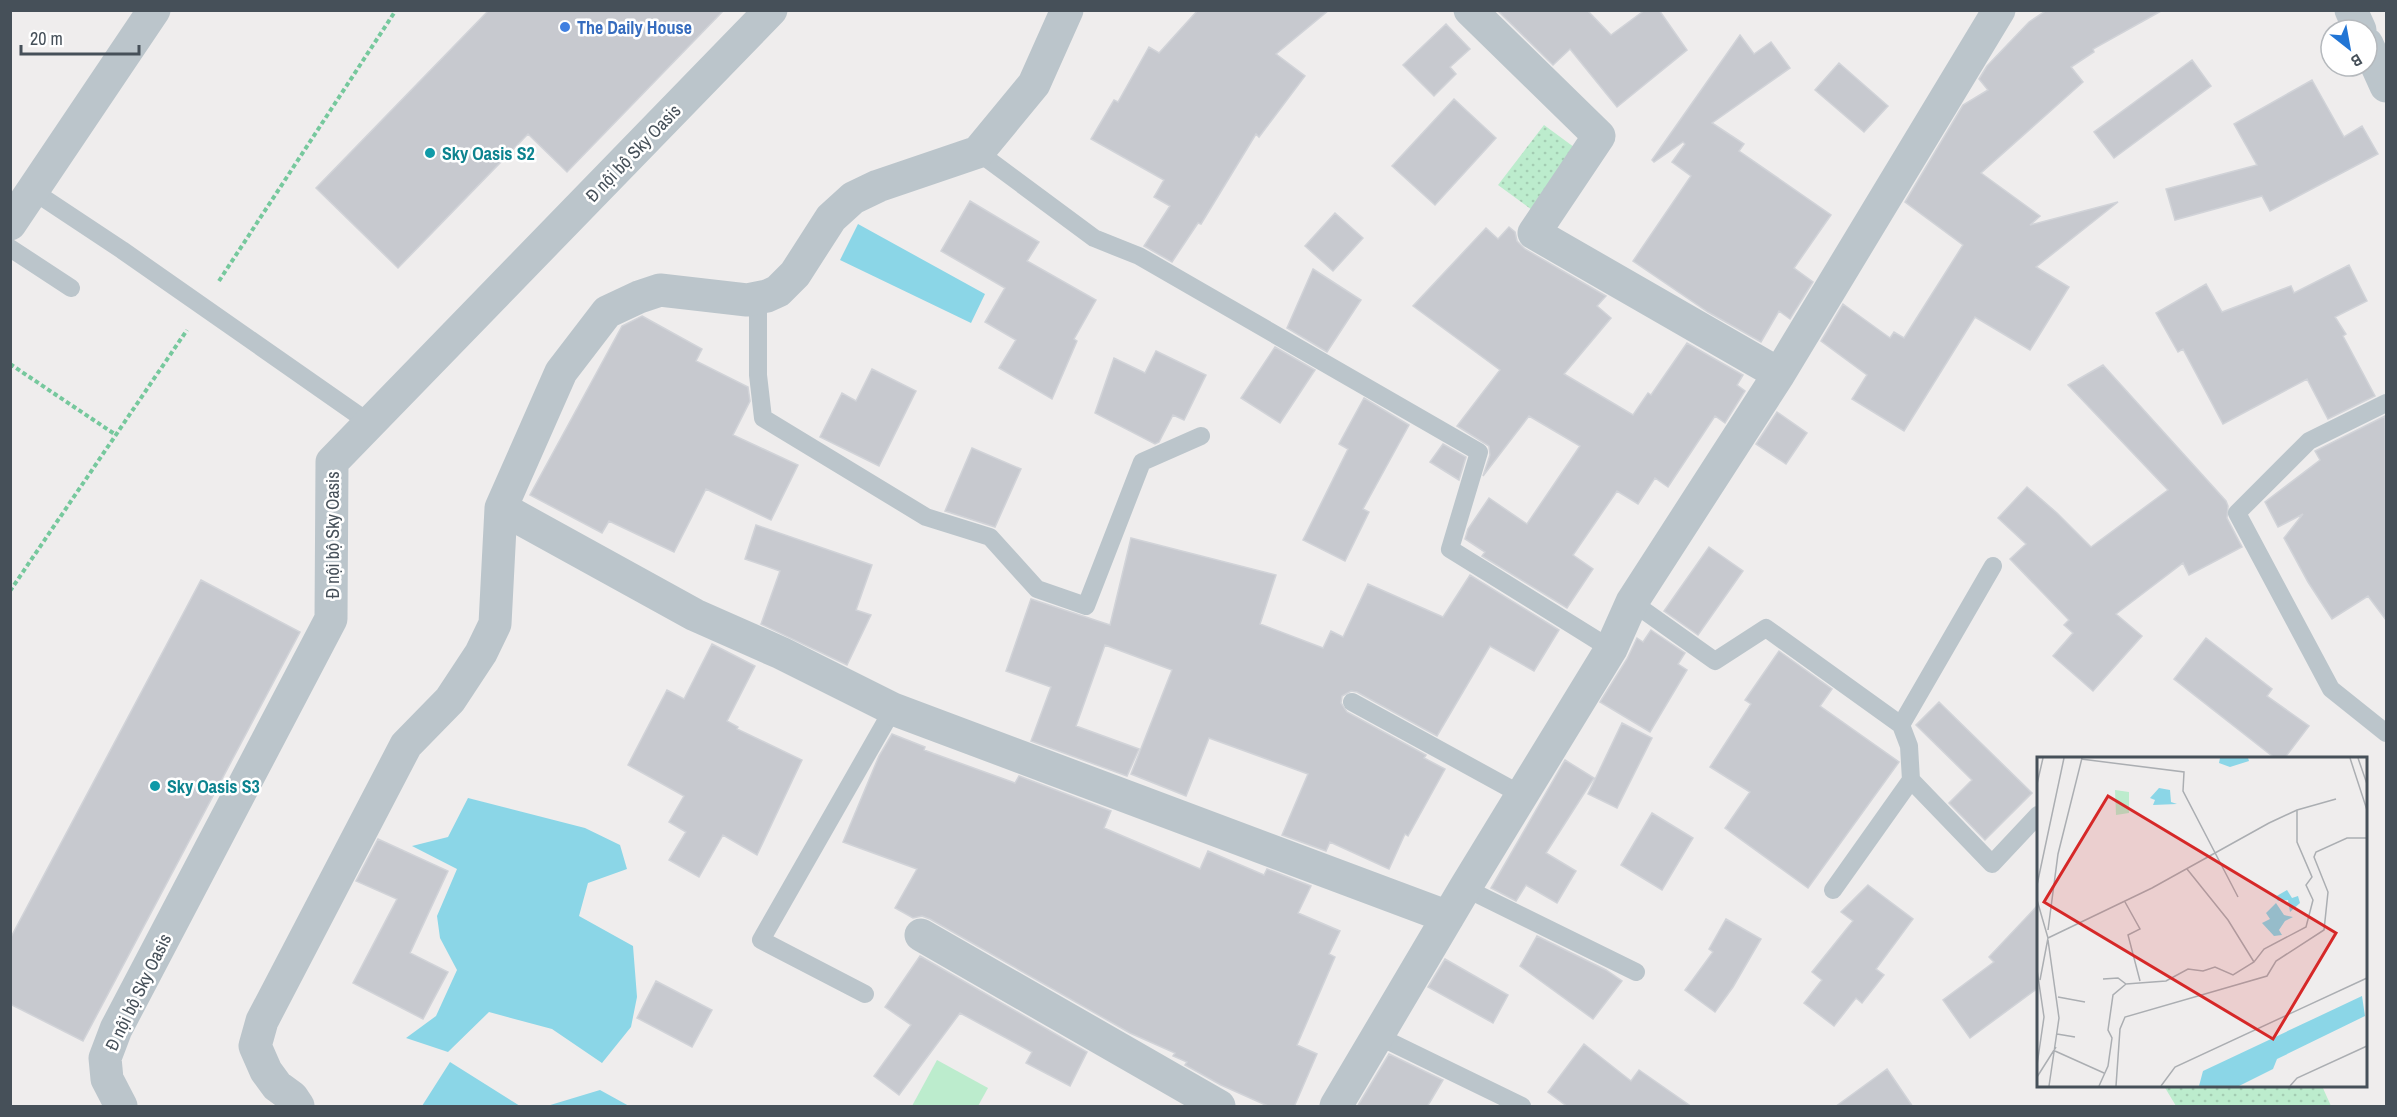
<svg xmlns="http://www.w3.org/2000/svg" width="2397" height="1117" font-family="'Archivo Narrow',sans-serif">
<style>
.green{fill:url(#green-dots)}
.pitch{fill:#bceccd}
.water{fill:#8bd6e7}
.building{fill:#c7c9cf;stroke:#d1d3d8;stroke-width:1.5}
.lines{fill:none;stroke-linecap:round;stroke-linejoin:round}
.path{stroke:#76c89d;stroke-width:4;stroke-dasharray:4.5 3;stroke-linecap:butt}
.service{stroke:#bbc5cb;stroke-width:18}
.minor{stroke:#bbc5cb;stroke-width:33}
.shop-dot{fill:#3f7fe0;stroke:#fff;stroke-width:2}
.culture-dot{fill:#0f9aa8;stroke:#fff;stroke-width:2}
.labels{text-anchor:middle;dominant-baseline:central;stroke-width:5;stroke-linejoin:round;paint-order:stroke}
.shop-label{font-size:18px;font-weight:bold;fill:#366cbe;stroke:#fff;text-anchor:start}
.culture-label{font-size:18px;font-weight:bold;fill:#0d838f;stroke:#fff;text-anchor:start}
.street-label{font-size:18px;fill:#465059;stroke:#fff}
.inset-road{fill:none;stroke:#abaeb2;stroke-width:1.5}
.view{fill:#d62828;fill-opacity:0.15;stroke:#d62828;stroke-width:3}
.inset-edge{fill:none;stroke:#465059;stroke-width:3}
</style>
<defs>
<pattern id="green-dots" width="8" height="8" patternUnits="userSpaceOnUse" patternTransform="scale(1.5)"><rect width="8" height="8" fill="#bceccd"/><path d="M2 2h.1M6 6h.1" fill="none" stroke="#a3ccb2" stroke-width="1.8" stroke-linecap="round"/></pattern>
</defs>
<rect width="100%" height="100%" fill="#efeded"/>
<path class="green" d="M1544,125L1578,150L1532,210L1498,185Z
M2164,1086H2322L2331,1106H2176Z"/>
<path class="pitch" d="M937,1060L988,1088L978,1106H912Z"/>
<path class="water" d="M858,224L985,294L971,323L840,260Z
M468,798L585,828L620,845L627,869L588,883L579,916L633,946L637,997L631,1027L602,1063L552,1029L489,1012L448,1052L406,1038L436,1016L457,970L440,938L437,916L457,869L412,846L448,837Z
M450,1062L520,1106H422Z
M600,1090L629,1106H546H547Z"/>
<path class="building" d="M489,10H724L567,172L528,134L398,268L316,188Z
M1198,10H1329L1276,54L1305,76L1259,137L1256,134L1201,224L1198,223L1172,262L1144,246L1170,206L1154,197L1164,180L1091,139L1114,100L1118,102L1149,47L1159,53Z
M1497,10H1587L1611,35L1645,10H1659L1687,50L1617,107L1570,49L1553,65Z
M2047,10H2163L2093,49L2094,52L2071,67L2083,82L1981,173L2040,216L2030,225L2118,202L2036,267L2069,287L2030,350L1975,317L1904,431L1852,399L1867,375L1821,341L1843,304L1890,338L1894,332L1904,338L1963,245L1905,202L1963,105L1988,90L1979,79L1987,66L2029,22Z
M1446,24L1470,49L1450,67L1456,74L1434,96L1403,65Z
M1740,35L1754,54L1771,42L1790,68L1712,123L1744,144L1739,151L1831,215L1794,268L1813,282L1790,319L1779,311L1761,342L1708,312L1633,261L1691,176L1672,162L1685,144L1683,142L1654,162L1652,160Z
M2192,60L2211,86L2114,158L2094,132Z
M1839,63L1888,106L1864,132L1815,90Z
M2312,80L2344,137L2362,126L2378,154L2270,211L2262,196L2175,220L2166,189L2257,165L2234,124Z
M1454,99L1496,138L1435,205L1392,166Z
M970,201L1039,242L1027,261L1096,300L1074,339L1077,341L1052,399L999,368L1016,340L985,322L1005,288L941,251Z
M1335,213L1363,238L1333,271L1305,246Z
M1509,227L1515,232L1517,241L1525,249L1606,296L1597,306L1611,318L1564,374L1633,415L1648,393L1651,395L1687,343L1743,375L1737,385L1745,391L1725,423L1715,416L1668,487L1655,478L1638,504L1617,491L1573,555L1593,569L1567,608L1482,556L1485,552L1465,539L1468,529L1489,498L1527,524L1580,446L1529,416L1483,476L1490,455L1489,446L1457,426L1500,370L1413,306L1486,228L1498,239Z
M2349,265L2367,301L2335,317L2346,334L2343,336L2375,396L2328,419L2307,379L2223,424L2183,349L2178,352L2156,313L2206,284L2222,312L2291,286L2294,293Z
M1313,269L1361,300L1327,352L1287,328Z
M642,316L702,349L696,361L748,387L750,401L733,435L798,465L771,520L706,489L674,552L609,521L602,533L530,495L622,326Z
M1275,347L1315,370L1280,423L1241,398Z
M1156,351L1206,375L1184,420L1173,415L1159,442L1155,444L1095,413L1114,358L1145,373Z
M2103,365L2226,501L2228,506L2227,518L2242,547L2189,575L2183,563L2116,614L2142,636L2093,691L2053,656L2073,633L2064,625L2069,620L2010,559L2026,544L1998,518L2027,487L2057,513L2091,547L2168,490L2068,385Z
M872,369L916,391L879,466L820,437L842,393L856,401Z
M1364,398L1409,425L1363,509L1369,512L1345,561L1303,540L1348,449L1339,444Z
M1777,412L1807,433L1786,464L1756,444Z
M2385,416L2386,620L2368,596L2332,619L2308,582L2284,538L2303,514L2278,527L2265,502L2320,460L2315,451Z
M1443,444L1466,457L1459,480L1430,462Z
M972,448L1021,469L995,527L945,511Z
M756,525L872,565L856,610L871,615L847,665L761,624L780,571L745,559Z
M1131,538L1276,575L1260,624L1323,648L1331,631L1343,637L1368,584L1443,617L1470,575L1559,630L1534,671L1490,646L1437,736L1357,692L1351,691L1342,696L1341,703L1347,712L1426,755L1424,758L1445,769L1408,836L1405,834L1389,869L1330,842L1326,851L1282,835L1308,774L1209,738L1186,796L1131,774L1172,670L1105,645L1076,726L1139,749L1127,776L1031,741L1051,687L1006,671L1031,599L1110,625Z
M1709,547L1743,571L1698,635L1664,611Z
M201,580L300,632L83,1041L10,1004V939Z
M1651,630L1685,653L1678,664L1687,670L1650,732L1600,702L1627,659L1637,638L1643,642Z
M2206,638L2272,689L2267,696L2309,726L2284,759H2276L2174,679Z
M712,644L755,666L727,721L738,727L737,729L802,760L757,855L723,835L699,877L669,860L686,832L669,822L684,796L628,765L667,690L684,699Z
M1779,651L1832,689L1820,706L1899,762L1808,888L1725,828L1750,792L1710,767L1751,704L1745,700Z
M1939,702L2032,793L1985,840L1949,803L1972,780L1916,725Z
M1622,723L1652,738L1617,808L1588,794Z
M892,734L925,747L924,750L1015,783L1019,776L1111,811L1104,828L1200,869L1208,851L1264,875L1267,869L1311,886L1298,913L1340,931L1329,954L1335,957L1297,1045L1317,1054L1294,1107H1270L1221,1085L1185,1065L1187,1062L1173,1056L1175,1053L1130,1033L930,919L922,916L913,918L895,908L917,869L843,842L879,756Z
M1565,760L1594,778L1546,853L1576,871L1557,903L1526,885L1516,901L1491,888Z
M1652,813L1693,838L1662,890L1621,865Z
M378,839L448,871L410,953L448,972L423,1019L353,983L397,899L356,881Z
M1868,885L1913,919L1876,969L1884,975L1862,1003L1856,998L1834,1026L1804,1003L1822,980L1812,972L1853,921L1841,912Z
M2038,905V988L1970,1038L1943,1000L1994,962L1989,957Z
M1726,919L1761,939L1733,987L1715,1012L1685,990L1713,952L1709,949Z
M1537,936L1606,970L1622,981L1593,1019L1520,966Z
M920,956L1087,1052L1070,1086L1026,1063L1032,1052L960,1013L899,1095L874,1076L911,1025L885,1007Z
M1445,959L1508,995L1493,1023L1428,987Z
M656,981L712,1010L692,1047L637,1018Z
M1584,1044L1631,1081L1639,1070L1692,1107H1568L1548,1092Z
M1389,1054L1443,1080L1427,1107H1357Z
M1887,1069L1913,1107H1835Z"/>
<g class="lines">
<path class="path" d="M219,281L396,10
M10,364L116,435
M10,591L187,330"/>
<path class="service" d="M978,152L1094,238L1139,256L1479,452L1450,549L1611,649
M33,191L122,250L371,424
M10,248L71,288
M758,298V375L763,418L926,517L990,537L1037,589L1086,606L1142,462L1201,436
M2386,403L2309,441L2237,513L2331,689L2386,733
M1632,602L1715,661L1766,628L1901,725L1993,566
M1352,702L1522,795
M1911,780L1992,864L2038,815
M1465,888L1636,972
M1833,890L1911,780L1909,746L1901,725
M865,994L761,940L893,709
M1378,1036L1522,1106"/>
<path class="minor" d="M1470,10L1599,136L1534,233L1779,374
M2351,10L2360,30
M2367,44L2386,86
M10,224L154,10
M501,508L695,615L781,653L893,709L1448,917
M921,935L1219,1106
M121,1106L107,1079L105,1058L116,1029L331,619L332,462L771,10
M298,1106L292,1097L277,1086L266,1071L255,1046L262,1021L406,745L450,700L481,653L495,624L501,508L561,372L607,312L639,297L660,290L747,300L767,296L778,291L795,274L831,218L853,198L878,186L978,152L1034,84L1067,10
M1336,1106L1465,888L1611,649L1632,602L1779,374L1999,10"/>
</g>
<circle class="shop-dot" cx="565" cy="27" r="6"/>
<g class="culture-dot">
<circle cx="430" cy="153" r="6"/>
<circle cx="155" cy="786" r="6"/>
</g>
<g class="labels">
<g class="shop-label">
<text x="577" y="27">The Daily House</text>
</g>
<g class="culture-label">
<text x="442" y="153">Sky Oasis S2</text>
<text x="167" y="786">Sky Oasis S3</text>
</g>
<g class="street-label">
<text transform="translate(633 153) rotate(-46)">Đ nội bộ Sky Oasis</text>
<text transform="translate(332 535) rotate(-90)">Đ nội bộ Sky Oasis</text>
<text transform="translate(138 992) rotate(-64)">Đ nội bộ Sky Oasis</text>
</g>
</g>
<g transform="translate(2037 757)">
<rect width="330" height="330" fill="#efeded"/>
<path d="M78,33L92,35V56L79,58Z" fill="#bceccd"/>
<path d="M183,1H211L212,4L193,10L182,6ZM122,31L133,33L134,45L140,47L116,48L118,43L113,41ZM250,133L255,141L261,139L263,146L253,155L251,143L241,144L238,140ZM239,146L247,158L256,160L248,164L242,173L245,178L237,179L225,166L233,162L229,156ZM325,239L328,259L240,302L236,312L202,329H162L166,314Z" fill="#8bd6e7"/>
<path class="inset-road" d="M313,1L330,53M321,1L330,27M44,2L147,15L146,34L201,140M0,27L6,1M150,112L191,163L217,205M0,128L27,1M0,143L11,181L3,223M88,145L103,172L91,178L103,224M11,173L21,97L45,1M11,181L115,131L232,66L260,53L299,42M11,183L22,261L12,329M0,213L7,260L0,308M66,222L81,221L89,227L129,224L151,212L166,214L178,210L196,218L217,205L227,192L269,170L276,143L269,128L275,120L260,85V53M21,240L48,245M20,277L38,280M18,294L67,316M0,320L19,290M62,329L71,309L75,281L71,273L76,238L89,227M79,329L83,272L88,260L230,219L239,204L287,173L291,135L277,100L279,95L310,81H330M124,329L138,310L330,221M253,329L260,321L330,289"/>
<path class="view" d="M71,39L299,176L236,282L7,145Z"/>
<rect width="330" height="330" class="inset-edge"/>
</g>
<rect width="2397" height="1117" fill="none" stroke="#465059" stroke-width="24"/>
<g transform="translate(2349 48) rotate(149)"><circle r="28" fill="#ffffff" stroke="#b5b9bd" stroke-width="1.5"/>
<path d="M0-4.5L10 22L0 15L-10 22Z" fill="#2175d5"/>
<text y="-9" font-size="16" font-weight="bold" text-anchor="middle" fill="#465059">B</text>
</g>
<path d="M21 45v9h118v-9" fill="none" stroke="#465059" stroke-width="3"/>
<text x="30" y="45" font-size="18" fill="#465059" stroke="#ffffff" stroke-width="4.5" paint-order="stroke">20 m</text>
</svg>
